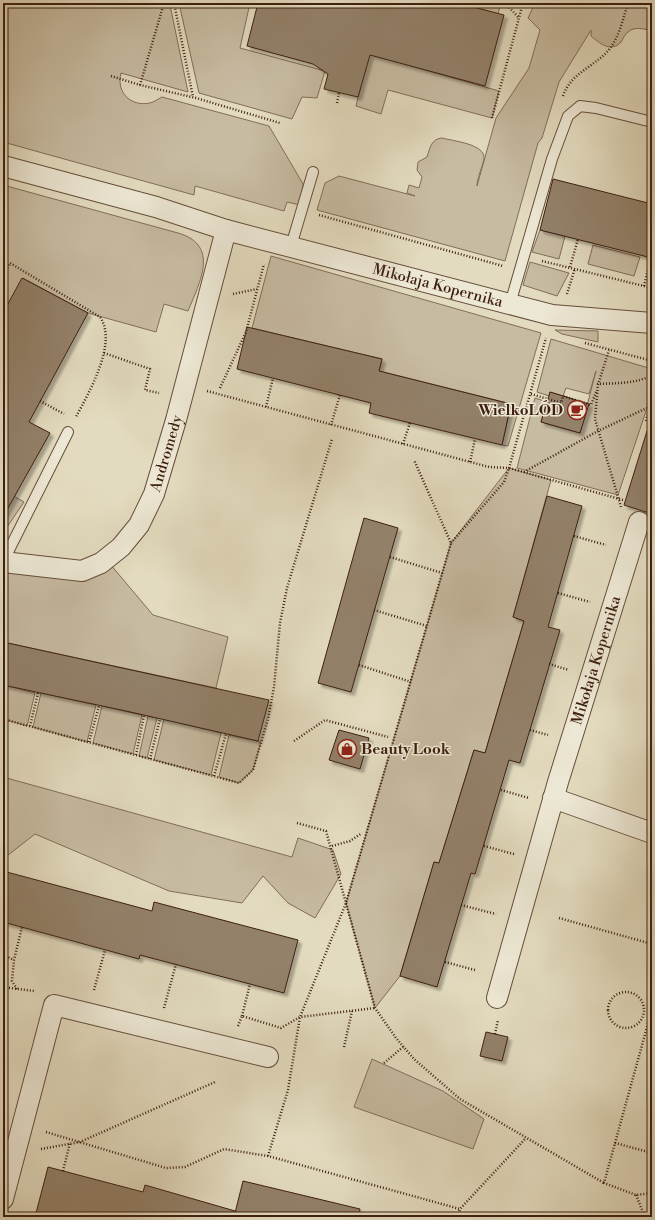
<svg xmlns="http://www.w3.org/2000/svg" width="655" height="1220" font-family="'Libre Bodoni',serif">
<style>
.green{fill:#c7bba1;stroke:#826d58}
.building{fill:#93816b;stroke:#3d1f0f;filter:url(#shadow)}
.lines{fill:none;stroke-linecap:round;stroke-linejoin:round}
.service-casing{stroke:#664e3b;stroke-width:12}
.minor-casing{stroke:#664e3b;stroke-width:22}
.path{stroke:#3d1f0f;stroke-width:2.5;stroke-dasharray:1 2;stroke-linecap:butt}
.service{stroke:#ede8d5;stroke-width:10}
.minor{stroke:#ede8d5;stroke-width:20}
.labels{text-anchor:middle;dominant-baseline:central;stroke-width:3;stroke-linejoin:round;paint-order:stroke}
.street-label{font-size:15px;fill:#3d1f0f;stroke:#ede8d5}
.poi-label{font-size:15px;font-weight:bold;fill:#3d1f0f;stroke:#ede8d5;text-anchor:end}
</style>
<defs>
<filter id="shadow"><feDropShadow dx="3.5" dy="3.5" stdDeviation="1" flood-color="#0004"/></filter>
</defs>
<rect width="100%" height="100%" fill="#e3dbbf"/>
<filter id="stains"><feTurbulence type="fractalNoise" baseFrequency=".005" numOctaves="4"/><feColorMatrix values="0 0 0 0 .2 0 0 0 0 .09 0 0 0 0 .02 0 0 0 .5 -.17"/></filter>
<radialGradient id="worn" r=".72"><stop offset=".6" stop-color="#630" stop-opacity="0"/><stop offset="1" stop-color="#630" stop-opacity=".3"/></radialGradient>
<path class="green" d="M3,3H166L170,5L188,92L121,73C116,92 130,107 150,103C154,102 158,99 162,97L269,126L303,184L300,205L287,202L284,211L195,186L194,195L3,142Z
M179,3H250L240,48L325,71L317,98L302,97L292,119L199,93Z
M458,3H501L498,14Z
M535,3H652V31C645,29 634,26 628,32C625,34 623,39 621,42C611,53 599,43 591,36V30L559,82L542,138L538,143L505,261L317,210L325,183L339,176L415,196L407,193L409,185L419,188L422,177L417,170L418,162L427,157C430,148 431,139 442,138C453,141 486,144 484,159C482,168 477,178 477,186L496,118L529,68L540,30L528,18Z
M369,54L499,91L492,118L388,90L381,114L356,106Z
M3,185L178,233C220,245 200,282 188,311L164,304L156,332L88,313L23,278L3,313Z
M540,230L565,236L559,259L532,252Z
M593,245L640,257L634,276L588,264Z
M271,256L541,333L508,446L502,445L511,404L379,371L382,359L252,328Z
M530,262L569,273L557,296L523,285Z
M555,330L598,331V342L562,334Z
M551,339L652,369V393L618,495L517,468L535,398L547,402L541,422L580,433L596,371L589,394L566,388L563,396L550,392L549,396L537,392Z
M509,468L551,480L513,617L524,621L485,753L474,750L439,863L434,862L400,976L375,1008L346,903L451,543Z
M3,490L24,502L3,533Z
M110,564L153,615L228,637L216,688L3,642V566Z
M8,686L35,693L27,726L3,719V692H6Z
M41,693L96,705L87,742L33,727Z
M102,706L142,715L133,754L93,743Z
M148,716L157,718L147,758L139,756Z
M164,719L221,733L211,775L154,760Z
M229,735L261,742L253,770L239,783L219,777Z
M3,777L292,857L298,838L333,850L341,874L315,918L288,903L263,876L242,903L169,891L35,834L3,859Z
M372,1059L443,1091L484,1119L473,1149L354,1107Z"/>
<path class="building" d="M258,3H458L504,15L485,86L370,55L358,97L324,89L328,74L313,64L247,46Z
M553,179L652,204V258L540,230Z
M22,278L88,313L29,422L50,433L3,517V313Z
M247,327L382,359L379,371L511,404L502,445L369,413L371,403L237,369Z
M550,392L589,404L580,433L541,422Z
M647,431L652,432V514L624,505Z
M547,496L582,506L548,627L560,630L520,763L509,760L475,874L471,873L437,987L400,976L434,862L439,863L474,750L485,753L524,621L513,617Z
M364,518L398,528L351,692L318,683Z
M3,642L269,700L258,741L126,711L3,685Z
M339,730L369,738L360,769L329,760Z
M3,871L152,911L154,902L298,940L284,993L140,955L139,959L3,922Z
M486,1032L508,1037L502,1061L480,1056Z
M48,1167L143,1192L145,1185L235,1211L234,1217H35Z
M243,1181L360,1209L359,1217H234Z"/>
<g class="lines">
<g class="service-casing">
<path id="service" d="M291,246L313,172
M510,304L552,159L568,116L580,106L596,108L652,122
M8,552L68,432"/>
</g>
<g class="minor-casing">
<g id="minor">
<path id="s1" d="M3,166L156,207L226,230L552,315L652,323"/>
<path id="s2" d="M3,562L82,571L101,563L121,547L139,525L154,494L176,420L226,230"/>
<path d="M553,798L652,833"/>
<path id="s3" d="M497,998L558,782L639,522"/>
<path d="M3,1199L54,1005L268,1057"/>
</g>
</g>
<path class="path" d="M174,3L193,97
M505,3L519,18
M111,76L140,85L196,98L280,123
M140,85L164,3
M563,96C570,74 593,67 608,51C619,38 623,19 628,3
M337,103L339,93
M492,118L523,3
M319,215L503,266
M542,261L652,288
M570,267L578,239
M3,276L10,263L100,317C118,343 89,392 76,417
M644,286L651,257
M233,294L257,289
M567,294L575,268
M585,343L652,361
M104,353L150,369L145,390L159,393
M598,385L609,350
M220,388L246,332L264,264
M207,391L489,467L509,468L546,338
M531,394L561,403L563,396L591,405L597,390
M40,401L64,414
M266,407L273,378
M646,421L652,396
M331,425L340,395
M403,444L410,423
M470,462L475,439
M524,472L598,431L649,407
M621,507L595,419L598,384C616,383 636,384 652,375
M574,536L606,545
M451,543L504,482L509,468L623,500
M390,557L442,573
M558,593L590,602
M374,610L427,626
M549,664L569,670
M359,665L411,682
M3,719L239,783L253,770L268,719L274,687L280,623L287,588L332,439
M30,726L38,693
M530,730L548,735
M294,741L325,720L388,737
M89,742L99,706
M136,755L144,715
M150,759L160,719
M214,776L226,734
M501,790L529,798
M3,795V794
M650,807L652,800
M297,823L326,831L375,1008L396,1038L414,1059L460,1099L604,1183
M332,846L350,841L362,833
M484,846L514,854
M461,905L496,914
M559,918L652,944
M3,955L14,960
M445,962L475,970
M3,987L34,991
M17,989L12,981L14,960L22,927
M94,990L105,950
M608 1010a18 18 0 1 1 36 0a18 18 0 1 1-36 0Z
M164,1008L176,964
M652,1009L604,1183L636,1195L652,1193
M242,1016L250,984
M238,1026L242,1016L281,1028L300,1017L375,1008
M495,1034L498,1020
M344,1047L352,1011
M384,1063L403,1047
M46,1132L166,1168L185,1167L224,1149L268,1156L460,1209L526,1138
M615,1143L652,1153
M41,1149L80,1142L215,1082
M268,1156L288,1090L300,1017L346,903L451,543L414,460
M63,1171L70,1143
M636,1195L645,1217
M458,1217L460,1209"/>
<use href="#service" class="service"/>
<use href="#minor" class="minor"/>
</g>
<defs>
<g id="cafe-ring" transform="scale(1)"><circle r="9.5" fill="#ede8d5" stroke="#8f2418" stroke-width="1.5"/><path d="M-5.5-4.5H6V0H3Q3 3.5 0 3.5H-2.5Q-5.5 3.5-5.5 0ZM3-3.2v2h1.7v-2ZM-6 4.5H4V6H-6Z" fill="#8f2418"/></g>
<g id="shop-ring" transform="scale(1)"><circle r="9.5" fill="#ede8d5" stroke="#8f2418" stroke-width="1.5"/><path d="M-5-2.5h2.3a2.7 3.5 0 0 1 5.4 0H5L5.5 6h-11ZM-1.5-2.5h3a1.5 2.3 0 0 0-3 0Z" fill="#8f2418"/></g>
</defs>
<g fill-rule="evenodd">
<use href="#cafe-ring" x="577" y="410"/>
<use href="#shop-ring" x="347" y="749"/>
</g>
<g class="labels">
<g class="street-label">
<text stroke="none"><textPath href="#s1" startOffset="451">Mikołaja Kopernika</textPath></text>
<text stroke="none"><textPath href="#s2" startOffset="231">Andromedy</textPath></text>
<text stroke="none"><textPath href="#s3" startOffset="352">Mikołaja Kopernika</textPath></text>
</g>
<g class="poi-label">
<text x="563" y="410">WielkoLÓD</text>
<text x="361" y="749" text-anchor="start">Beauty Look</text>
</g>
</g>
<rect width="655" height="1220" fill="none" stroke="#e3dbbf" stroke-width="16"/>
<rect x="4" y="4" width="647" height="1212" fill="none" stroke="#3d1f0f" stroke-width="2"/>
<rect x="8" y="8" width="639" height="1204" fill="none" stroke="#3d1f0f"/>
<rect width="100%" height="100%" filter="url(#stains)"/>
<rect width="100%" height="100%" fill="url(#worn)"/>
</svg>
